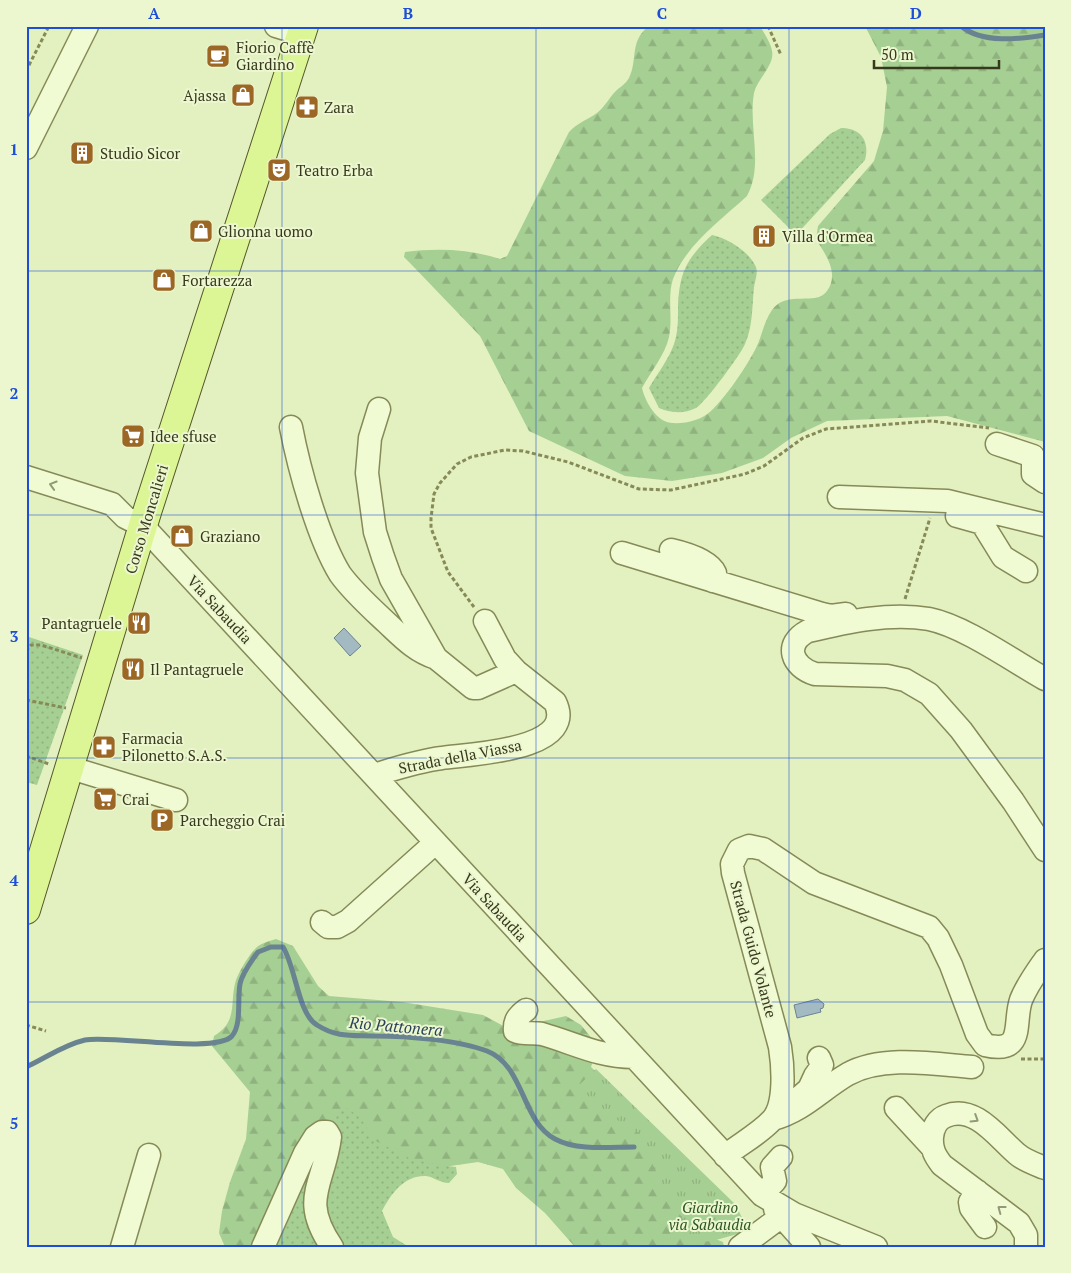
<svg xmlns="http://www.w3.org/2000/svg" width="1071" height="1273" font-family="'PT Serif',serif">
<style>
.forest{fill:url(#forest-firs)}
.park{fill:url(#park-tufts)}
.garden{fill:url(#garden-dots)}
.water{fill:#a3bac2;stroke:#698490}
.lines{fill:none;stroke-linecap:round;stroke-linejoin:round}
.stream{stroke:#698490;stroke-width:5}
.minor-casing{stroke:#858a57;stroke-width:25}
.major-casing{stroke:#56572b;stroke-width:30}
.path{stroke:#858a57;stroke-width:3;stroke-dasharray:4 2.5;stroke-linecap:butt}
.minor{stroke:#f0fad3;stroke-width:22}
.major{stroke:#ddf695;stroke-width:28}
.oneway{stroke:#949a78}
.grid{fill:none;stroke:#1d4ed8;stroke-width:1;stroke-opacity:0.55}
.labels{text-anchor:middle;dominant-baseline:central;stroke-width:4;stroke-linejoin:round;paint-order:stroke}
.poi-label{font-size:15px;fill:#37391c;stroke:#ecf7d0;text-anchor:start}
.street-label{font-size:15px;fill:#37391c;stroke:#ecf7d0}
.park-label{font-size:15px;font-style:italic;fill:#2b5621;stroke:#ecf7d0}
.water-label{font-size:16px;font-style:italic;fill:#2a4259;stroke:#ecf7d0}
.neatline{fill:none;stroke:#1d4ed8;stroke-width:2}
.grid-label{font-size:16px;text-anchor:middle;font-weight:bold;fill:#1d4ed8}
</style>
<defs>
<pattern id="forest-firs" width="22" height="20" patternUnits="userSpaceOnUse" patternTransform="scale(1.25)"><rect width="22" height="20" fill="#a6cf93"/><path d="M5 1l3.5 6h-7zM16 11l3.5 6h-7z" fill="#90b27e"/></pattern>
<pattern id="park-tufts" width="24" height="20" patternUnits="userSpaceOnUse" patternTransform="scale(1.25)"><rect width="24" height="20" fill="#a6cf93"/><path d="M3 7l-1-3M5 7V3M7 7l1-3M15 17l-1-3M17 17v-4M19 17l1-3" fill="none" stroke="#90b27e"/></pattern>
<pattern id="garden-dots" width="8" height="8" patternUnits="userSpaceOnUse" patternTransform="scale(1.25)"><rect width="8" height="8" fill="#a6cf93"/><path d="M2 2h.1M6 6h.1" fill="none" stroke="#90b27e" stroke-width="1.8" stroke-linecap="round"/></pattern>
</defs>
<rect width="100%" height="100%" fill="#e3f0c0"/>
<path class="forest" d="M649,26H760C764,33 771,43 772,51C775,65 757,79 754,93C748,127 764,165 747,196C721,220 686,245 673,279C667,297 673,318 669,337C665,355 651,371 642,388C645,401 656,422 672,423C685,424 702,420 711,411C726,397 747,366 756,348C762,336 764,321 772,310C787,289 816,307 827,291C840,273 825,254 816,239L818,226L874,161L883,131L887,87L881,57L865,26H1045V442L947,416L827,421L791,438L763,458L722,473L672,481L625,476L529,431L480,336L410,263L404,257L405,252C437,248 470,249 500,259L507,256L569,132C577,123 587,120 597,113C605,107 610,96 618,89C622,86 626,83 629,78C638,60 629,41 649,26Z
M276,939L293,946L318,986L329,996L402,1002L483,1015L509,1029L566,1016L581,1025L598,1046L591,1067L632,1107L713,1238L723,1242L724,1247H575L545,1213L516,1188L503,1169L478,1162L279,1191L250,1246L225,1247L219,1233L222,1211L230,1182L246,1139L250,1092L212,1046L214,1036C239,1021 229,1002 236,980C240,970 249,954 257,947C262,943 270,941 276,939Z"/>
<path class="park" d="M596,1069L736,1205L748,1231L716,1240L697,1243L664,1187L647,1153L642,1135L578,1096L575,1091L577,1087Z"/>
<path class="garden" d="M841,128C861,128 870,141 865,160L796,235L761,200L830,134Z
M712,235C727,238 748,251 755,265C759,272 755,280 754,287C752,306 753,326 745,344C741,354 705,403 696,408C684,414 670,413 659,408L649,388C657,374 669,359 674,344C678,333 678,321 678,309C679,273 686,259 712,235Z
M26,636L83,655L37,785L26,782Z
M345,1107L360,1117L374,1140L409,1158L439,1165L456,1167L457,1174L449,1183C440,1183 434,1177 426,1176C404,1175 391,1194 382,1211L393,1237L409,1247H272L327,1121Z"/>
<path class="water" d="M344,628L361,646L350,656L334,638Z
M818,999L824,1004L823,1008L820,1009L821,1012L797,1018L794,1005Z"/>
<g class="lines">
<path class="stream" d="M961,26C982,44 1020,39 1045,35
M26,1067C46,1058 63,1045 85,1040C113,1035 216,1054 232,1036C242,1024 237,1000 240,984C242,974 252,960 258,952L271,947H283C296,968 298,1014 317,1025C337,1038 353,1035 375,1036C407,1036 458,1040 487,1051C525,1066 521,1121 555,1139C577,1151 610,1147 634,1147"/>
<g class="minor-casing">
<path id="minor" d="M276,26L302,34
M26,148L87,26
M379,409L370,438L367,473L375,532L383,557L391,579L436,658L473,688H478L516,671
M291,427C299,469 318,538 340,574C353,592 371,608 387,623C403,638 415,651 436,658
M997,444L1033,456V474L1045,482
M26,477L112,504L125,517L143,526L762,1195L794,1214L876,1247
M839,497L947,501L1045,525
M957,516L982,523L1003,557L1026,571
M671,550C684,553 709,560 715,573L713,581
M622,553L822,614L831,616L846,614
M1045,679C1013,661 964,626 929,619C890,612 846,622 808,631C783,644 792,667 815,674L887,676L905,680L929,694L961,730L1013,801L1045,850
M71,768L176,800
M374,775C397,768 418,761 442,758C468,754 579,751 555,702L516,671L505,659L485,621
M322,922L328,927H337L348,921L435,843
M526,1010C518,1016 514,1021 515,1031C524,1035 533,1032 542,1034C574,1043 599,1057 633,1057
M793,1103L809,1089L815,1076L820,1069L822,1065L819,1058
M896,1108L932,1147
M773,1119C803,1111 822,1089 848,1074C883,1055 934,1064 972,1067
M725,1156C740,1144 759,1134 772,1120C786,1105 783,1066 780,1047L733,873L732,864L739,850L749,846L763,849L814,883L929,927L938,938L951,965L977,1034L985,1045C1026,1055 1013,1023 1021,1000C1027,985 1036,973 1045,960
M977,1191L970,1202L971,1208L985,1227
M762,1195L775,1181L772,1167L781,1157
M775,1209L809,1247
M122,1247L149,1155
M263,1247L305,1153L315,1137L322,1132H327L330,1137C324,1185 299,1199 332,1247
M740,1247L782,1216
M1026,1247V1235L1019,1223L942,1165C935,1156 931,1149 932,1137C933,1128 937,1119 946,1116C975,1104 998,1138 1017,1154C1025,1161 1035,1164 1045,1168"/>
</g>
<g class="major-casing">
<path id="major" d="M26,910L148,509L304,26"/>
</g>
<path class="path" d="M768,26L781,55
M26,71L49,26
M905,599L930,518
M474,607L448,572L431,528V518L434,494L440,483L457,464L471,457L505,450L523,451L568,462L639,489L671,490L745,474L764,466L803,438L826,429L931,421L989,428
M26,651L31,645H41L82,658
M26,700L66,708
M26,756L49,764
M26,1025L46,1031
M1021,1059H1045"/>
<use href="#minor" class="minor"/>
<use href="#major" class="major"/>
</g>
<defs><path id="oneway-chevron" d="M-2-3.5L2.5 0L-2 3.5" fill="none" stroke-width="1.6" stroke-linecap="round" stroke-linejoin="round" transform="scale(1.25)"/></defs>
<g class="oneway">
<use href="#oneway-chevron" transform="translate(53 485) rotate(-163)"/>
<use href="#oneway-chevron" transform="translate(975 1119) rotate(32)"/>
<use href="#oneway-chevron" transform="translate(1001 1209) rotate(-143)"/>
</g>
<path class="grid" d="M282,26V1247M536,26V1247M789,26V1247M26,271H1045M26,515H1045M26,758H1045M26,1002H1045"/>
<defs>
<g id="cafe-square" transform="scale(1.25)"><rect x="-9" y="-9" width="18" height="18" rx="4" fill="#9c6724" stroke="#ecf7d0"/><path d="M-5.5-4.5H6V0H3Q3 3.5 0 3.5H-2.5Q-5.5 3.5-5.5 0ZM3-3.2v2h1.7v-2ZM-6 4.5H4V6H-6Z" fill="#fff"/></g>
<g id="shop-square" transform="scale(1.25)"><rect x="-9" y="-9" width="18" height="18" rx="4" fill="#9c6724" stroke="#ecf7d0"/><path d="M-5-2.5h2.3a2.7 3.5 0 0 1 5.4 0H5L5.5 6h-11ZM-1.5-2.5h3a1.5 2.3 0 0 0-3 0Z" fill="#fff"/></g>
<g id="pharmacy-square" transform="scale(1.25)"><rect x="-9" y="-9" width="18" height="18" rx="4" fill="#9c6724" stroke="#ecf7d0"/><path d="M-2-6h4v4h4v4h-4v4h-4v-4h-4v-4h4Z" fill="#fff"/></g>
<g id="building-square" transform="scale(1.25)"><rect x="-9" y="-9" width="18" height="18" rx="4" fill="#9c6724" stroke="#ecf7d0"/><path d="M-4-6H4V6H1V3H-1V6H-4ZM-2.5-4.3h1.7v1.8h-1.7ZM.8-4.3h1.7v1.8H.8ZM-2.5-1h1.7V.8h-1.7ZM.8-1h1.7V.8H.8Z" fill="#fff"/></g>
<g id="theatre-square" transform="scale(1.25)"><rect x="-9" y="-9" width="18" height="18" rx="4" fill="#9c6724" stroke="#ecf7d0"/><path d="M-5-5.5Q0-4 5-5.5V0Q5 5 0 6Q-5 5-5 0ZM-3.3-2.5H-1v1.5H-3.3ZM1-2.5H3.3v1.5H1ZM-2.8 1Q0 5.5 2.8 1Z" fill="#fff"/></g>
<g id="supermarket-square" transform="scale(1.25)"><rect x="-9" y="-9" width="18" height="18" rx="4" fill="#9c6724" stroke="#ecf7d0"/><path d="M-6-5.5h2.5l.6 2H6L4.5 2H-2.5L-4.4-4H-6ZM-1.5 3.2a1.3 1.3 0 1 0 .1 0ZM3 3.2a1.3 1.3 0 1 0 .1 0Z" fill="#fff"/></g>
<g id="restaurant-square" transform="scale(1.25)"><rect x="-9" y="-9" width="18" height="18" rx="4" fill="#9c6724" stroke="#ecf7d0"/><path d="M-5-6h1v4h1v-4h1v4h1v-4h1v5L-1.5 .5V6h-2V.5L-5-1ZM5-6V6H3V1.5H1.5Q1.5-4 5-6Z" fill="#fff"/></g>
<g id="parking-square" transform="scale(1.25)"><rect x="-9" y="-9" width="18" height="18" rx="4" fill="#9c6724" stroke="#ecf7d0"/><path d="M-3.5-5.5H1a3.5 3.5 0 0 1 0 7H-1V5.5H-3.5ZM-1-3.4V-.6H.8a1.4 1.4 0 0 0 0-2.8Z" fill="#fff"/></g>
</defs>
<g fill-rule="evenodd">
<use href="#cafe-square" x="218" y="56"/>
<use href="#shop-square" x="243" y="95"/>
<use href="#pharmacy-square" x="307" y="107"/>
<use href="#building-square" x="82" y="153"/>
<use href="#theatre-square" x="279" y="170"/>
<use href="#shop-square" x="201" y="231"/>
<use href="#building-square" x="764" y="236"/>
<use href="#shop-square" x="164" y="280"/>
<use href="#supermarket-square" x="133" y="436"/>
<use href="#shop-square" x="182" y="536"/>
<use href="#restaurant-square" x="139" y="623"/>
<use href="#restaurant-square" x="133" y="669"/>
<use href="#pharmacy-square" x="104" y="747"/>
<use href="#supermarket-square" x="105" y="799"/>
<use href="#parking-square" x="162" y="820"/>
</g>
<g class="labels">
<g class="poi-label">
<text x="236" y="47">Fiorio Caffè<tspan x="236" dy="17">Giardino</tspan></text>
<text x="226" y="95" text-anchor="end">Ajassa</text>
<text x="324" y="107">Zara</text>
<text x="100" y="153">Studio Sicor</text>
<text x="296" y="170">Teatro Erba</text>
<text x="218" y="231">Glionna uomo</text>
<text x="782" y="236">Villa d'Ormea</text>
<text x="182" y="280">Fortarezza</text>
<text x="150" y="436">Idee sfuse</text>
<text x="200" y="536">Graziano</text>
<text x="122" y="623" text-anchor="end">Pantagruele</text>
<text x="150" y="669">Il Pantagruele</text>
<text x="122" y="738">Farmacia<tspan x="122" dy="17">Pilonetto S.A.S.</tspan></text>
<text x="122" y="799">Crai</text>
<text x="180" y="820">Parcheggio Crai</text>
</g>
<g class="street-label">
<text transform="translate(146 519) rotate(-73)">Corso Moncalieri</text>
<text transform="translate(220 609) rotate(47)">Via Sabaudia</text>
<text transform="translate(460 756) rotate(-11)">Strada della Viassa</text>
<text transform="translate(495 907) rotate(47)">Via Sabaudia</text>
<text transform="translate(754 949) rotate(75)">Strada Guido Volante</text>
</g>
<g class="park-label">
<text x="710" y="1207">Giardino<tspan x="710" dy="17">via Sabaudia</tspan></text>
</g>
<g class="water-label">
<text transform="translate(396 1026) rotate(5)">Rio Pattonera</text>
</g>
</g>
<rect width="1071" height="1273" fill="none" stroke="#ecf7d0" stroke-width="55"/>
<path d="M874 60v8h125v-8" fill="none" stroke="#37391c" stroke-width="2.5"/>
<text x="881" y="60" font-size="15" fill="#37391c" stroke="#ecf7d0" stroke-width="4" paint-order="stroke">50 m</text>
<rect x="28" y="28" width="1016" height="1218" class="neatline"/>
<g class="grid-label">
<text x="154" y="19">A</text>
<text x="408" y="19">B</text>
<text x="662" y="19">C</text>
<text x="916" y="19">D</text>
<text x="14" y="155">1</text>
<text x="14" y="399">2</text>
<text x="14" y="642">3</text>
<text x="14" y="886">4</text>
<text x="14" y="1129">5</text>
</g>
</svg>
